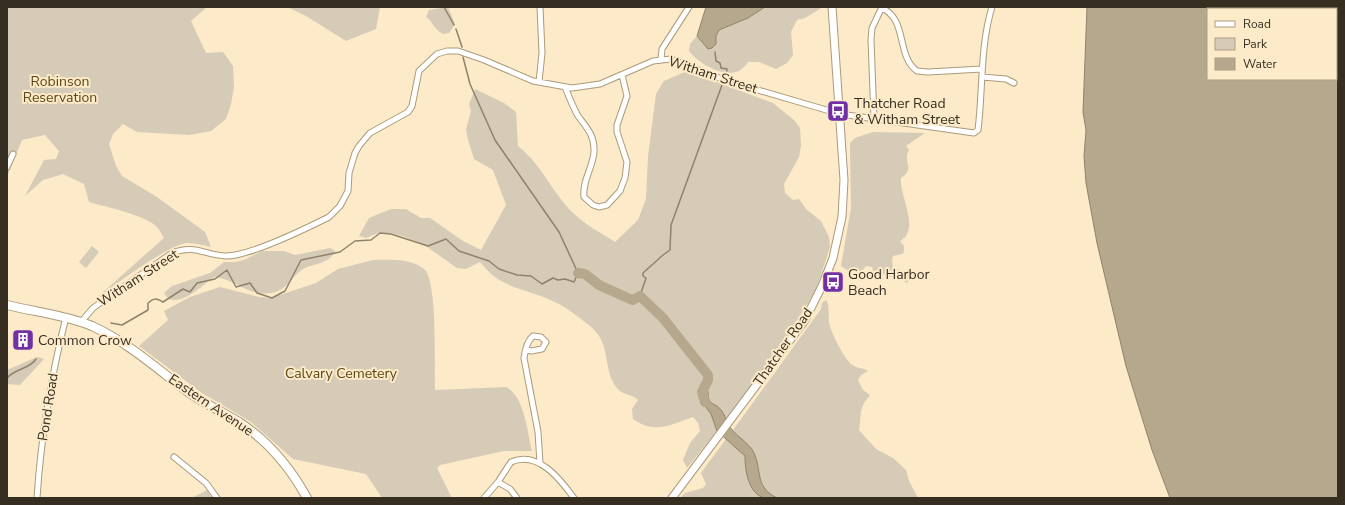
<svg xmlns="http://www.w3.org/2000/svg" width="1345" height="505" font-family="'Nunito Sans',sans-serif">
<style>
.green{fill:#d5cbb6}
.water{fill:#b6a88c;stroke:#8f836c;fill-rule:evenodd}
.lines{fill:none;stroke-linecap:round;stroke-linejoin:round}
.stream{stroke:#8f836c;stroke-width:1.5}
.river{stroke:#b6a88c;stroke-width:10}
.street-casing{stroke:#ab9b7b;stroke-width:7}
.secondary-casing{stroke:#ab9b7b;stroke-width:9}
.primary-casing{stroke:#ab9b7b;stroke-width:10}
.street{stroke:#fff;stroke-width:5}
.secondary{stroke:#fff;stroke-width:7}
.primary{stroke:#fff;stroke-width:8}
.labels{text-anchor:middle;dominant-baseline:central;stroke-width:4;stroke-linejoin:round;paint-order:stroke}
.street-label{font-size:14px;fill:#352e21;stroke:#fceac8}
.park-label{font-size:14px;fill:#5d4716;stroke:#fceac8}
.poi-label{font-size:14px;fill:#352e21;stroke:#fceac8;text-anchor:start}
</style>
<rect width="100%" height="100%" fill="#fceac8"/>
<path class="green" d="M7,7H207L191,21L206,53L223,52L233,66L234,87L231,104L226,119L211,131L189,135L137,132L123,124L113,134L109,144L116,166L122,176L157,197L205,232L211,247C203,245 194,243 187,243C169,244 109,289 93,301L164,238C162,235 160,230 157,227C146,215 106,207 89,202L84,184L63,174L43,180L25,196L44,160L56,159L59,151L45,135L22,140L7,177Z
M287,7H380L376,29L346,41L306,16Z
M448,7L455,24L449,33L443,34C432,28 434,22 426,17L429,10Z
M765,7H823L805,18L797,20L791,32L793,55L787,63L776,69L759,62H748C746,65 742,69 739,71C723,78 698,63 689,51L690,44L697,36L703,44H716V36L719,30L748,18Z
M687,71L773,103L794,120L800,128L801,146L799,157L784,184L785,193L793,200L799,199L806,209L821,221L829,237L830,247L816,290L779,349L726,419C720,406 715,409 708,399L699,398L711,414L717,431L687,468L683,460L690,443L700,431L698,423L693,417C672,424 655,435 633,419L632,409L638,400C631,393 622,396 616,387C602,367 612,344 590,326C580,318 566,307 555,302C536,292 513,290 495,277C489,273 485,267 480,262L466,269L457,268L423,244L403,236L391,233H378L366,238L359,236L369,218L391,209H406L421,218H430L463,241L481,250L506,205L493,170L474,159L468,140L466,129L471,111L469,104L475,89L504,103L516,112L518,146C541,164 552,192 572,212C584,224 601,233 615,242L638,220L646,199L648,157L656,94L664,81Z
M873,132L925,133L906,146L909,150C902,162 916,168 901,178C899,196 921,229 900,241L904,246V252L902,254L893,256L892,261L893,268L900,270L910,278L907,283C899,278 890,278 882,273L871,276L873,270L872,267L866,266L857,277L841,266L851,208L850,143L855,138Z
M92,246L99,252L86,268L79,262Z
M330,248L335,251C331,262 316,264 307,267C294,272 290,286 278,291C251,301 238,279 214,277C203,285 174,313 164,293L172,286L210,273L224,262H235L244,260L262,251H284L295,255Z
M373,260C389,260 410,258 424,269C438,280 434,369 435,390L506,387C525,397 527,431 532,451H504L440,465L437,468L452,498H382L366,474L293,459L251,422L202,393L139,346L168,320L164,311L190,297L220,287L259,297L271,298L316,283L338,269Z
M826,300C830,306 828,315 829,322C830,331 844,358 851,364C856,369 862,367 868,371L861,375L858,380L863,390L870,395L864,403L861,411L859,430L876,449L893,458L906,470L909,481L918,498H777C754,487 762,472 754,453C750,443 740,438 733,430L821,309L822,303Z
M37,357L44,359L20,385L7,384V370Z
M726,439L745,456C745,474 750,487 763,498H680L685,493L703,488L706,484L701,473Z
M207,490L212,498H192Z"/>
<path class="water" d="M706,7H765L748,18L719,30L716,36V44L712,48L708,49L697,36Z
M1087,7H1338V498H1170L1152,450L1126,366L1097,243L1086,183L1084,156L1086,130L1083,112ZM1208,9H1336V79H1208Z
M703,388L708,391C708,407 714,401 721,410C725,414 726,421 729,426C735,435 745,440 751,448C764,466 752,486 777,498C773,498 767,499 764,498C748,493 745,470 745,456L717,431L711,414L699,398Z"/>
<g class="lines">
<path class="stream" d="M444,7L454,25
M456,29L462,47
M715,52L716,61L720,63L721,68L727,69L726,77
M640,296C642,289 644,285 646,278L643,276V273L663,255L670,250L671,225L722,85
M111,323L122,325L148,310V303C154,298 156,298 163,302L183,289L190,292L197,283L215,279L227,270L236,287L250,283L257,293L272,298L285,291L301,260L340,252L355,241L371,240L380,233L391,234L428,246L446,239L459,251L489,261L499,269L517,275L531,276L542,284L553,278L558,280L565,279L574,282L578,273L559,232L495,140L470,84L463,57
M7,378C14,369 30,369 36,359"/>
<path class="river" d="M578,273L585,274L599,285L630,299L633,300L640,296L663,318L708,375V380L702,392L705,402"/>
<g class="street-casing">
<path id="street" d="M882,8C908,20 896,56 917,71L928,72L982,69
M661,59L662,49L689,7
M982,77L1006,79L1014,83
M539,82L542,53L540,7
M565,87C569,97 573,107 578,116C587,128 595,136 594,152C593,167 582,181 584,197L593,205L599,207L607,205L620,191L625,178L627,162L617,132V125L627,96L622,75
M874,119L871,40L872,28L882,7
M7,167L13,154
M81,322L93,308L172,253C195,244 204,255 226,256C249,256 307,228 329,217L340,206L348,191L349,173L355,153L359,146L370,133L408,112L412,106L419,71L437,54L447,51H458L484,60L533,81L572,88L600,84L653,61L671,59L727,81L840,114L974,133L978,130C983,90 980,46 992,7
M526,349L531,351L542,349L546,342L541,337L533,336C527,341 525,350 524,358L538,432L540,463
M174,457L206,483L217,498
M498,482L510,489L517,498
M37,498C41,437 51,377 66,317
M484,498L498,482L511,462C538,450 560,479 574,498"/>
</g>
<g class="secondary-casing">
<path id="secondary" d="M672,498L805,320L822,286L833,258L842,217L844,180L832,7"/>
</g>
<g class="primary-casing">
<path id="primary" d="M7,305C35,312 65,315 92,326C127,342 154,366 184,389C201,402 221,411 239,422C268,441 290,467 307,498"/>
</g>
<use href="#street" class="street"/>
<use href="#secondary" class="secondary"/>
<use href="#primary" class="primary"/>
</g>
<defs>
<g id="bus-square" transform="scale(1.15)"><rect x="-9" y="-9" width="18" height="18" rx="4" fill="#7330a4" stroke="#fceac8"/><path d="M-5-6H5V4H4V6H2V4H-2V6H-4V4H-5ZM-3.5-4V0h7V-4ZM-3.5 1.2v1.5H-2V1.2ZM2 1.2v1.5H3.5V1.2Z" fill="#fff"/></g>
<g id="building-square" transform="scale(1.15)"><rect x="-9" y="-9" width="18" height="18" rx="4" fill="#7330a4" stroke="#fceac8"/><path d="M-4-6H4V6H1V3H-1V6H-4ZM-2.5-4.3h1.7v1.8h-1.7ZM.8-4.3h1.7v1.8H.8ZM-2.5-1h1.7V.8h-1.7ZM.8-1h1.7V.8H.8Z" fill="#fff"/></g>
</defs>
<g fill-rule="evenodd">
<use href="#bus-square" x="838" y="111"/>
<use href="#bus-square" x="833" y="282"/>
<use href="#building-square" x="23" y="340"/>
</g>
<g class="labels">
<g class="street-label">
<text transform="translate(713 75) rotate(18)">Witham Street</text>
<text transform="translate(138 278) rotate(-33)">Witham Street</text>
<text transform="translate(783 347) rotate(-55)">Thatcher Road</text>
<text transform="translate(211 405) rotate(34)">Eastern Avenue</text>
<text transform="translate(48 407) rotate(-81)">Pond Road</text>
</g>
<g class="park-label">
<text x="60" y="81">Robinson<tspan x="60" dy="16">Reservation</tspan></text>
<text x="341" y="373">Calvary Cemetery</text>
</g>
<g class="poi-label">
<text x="854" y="103">Thatcher Road<tspan x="854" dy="16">&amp; Witham Street</tspan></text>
<text x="848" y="274">Good Harbor<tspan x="848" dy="16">Beach</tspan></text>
<text x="38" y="340">Common Crow</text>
</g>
</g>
<rect width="1345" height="505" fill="none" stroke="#352e21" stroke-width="16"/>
<rect x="1207" y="8" width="130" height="72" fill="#fceac8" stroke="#ac9f85"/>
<rect x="1215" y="21" width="20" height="6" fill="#ffffff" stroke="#ac9f85"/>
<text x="1243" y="28" font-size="12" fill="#352e21">Road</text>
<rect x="1215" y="38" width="20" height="12" fill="#d5cbb6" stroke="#ac9f85"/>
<text x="1243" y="48" font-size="12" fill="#352e21">Park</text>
<rect x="1215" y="58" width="20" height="12" fill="#b6a88c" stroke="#ac9f85"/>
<text x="1243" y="68" font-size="12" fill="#352e21">Water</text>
</svg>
